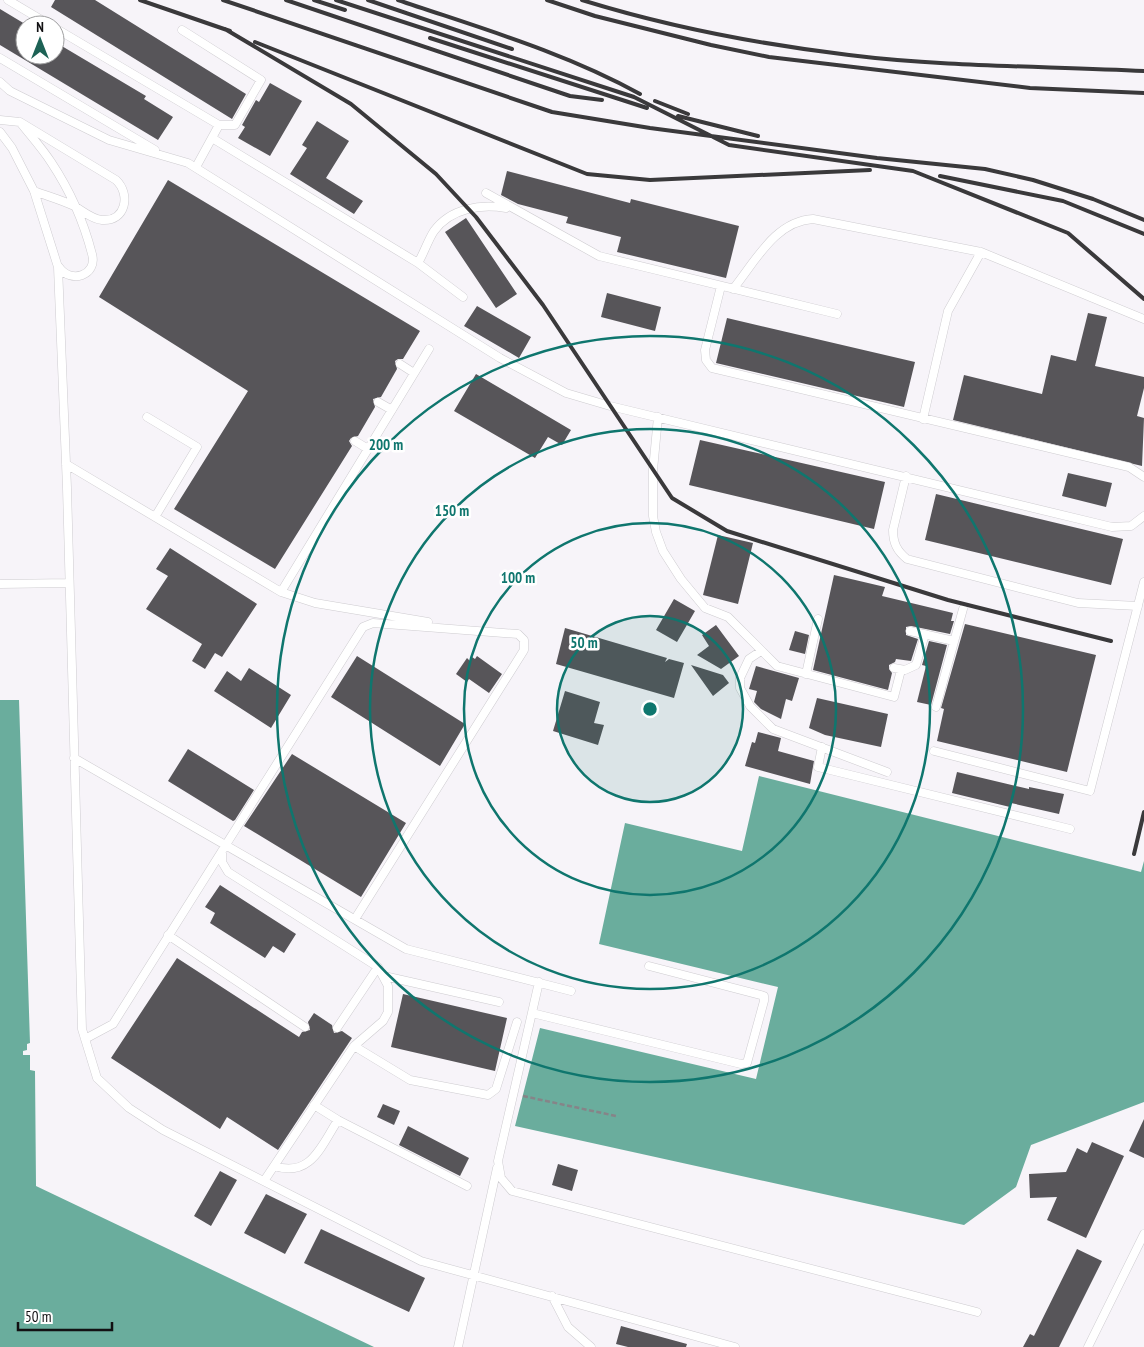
<svg xmlns="http://www.w3.org/2000/svg" width="1144" height="1347" font-family="'PT Sans Narrow',sans-serif">
<style>
.water{fill:#6aad9d}
.building{fill:#575559}
.lines{fill:none;stroke-linecap:round;stroke-linejoin:round}
.lane-casing{stroke:#ceccd0;stroke-width:9}
.path{stroke:#868488;stroke-width:2.5;stroke-dasharray:5 2.5;stroke-linecap:butt}
.lane{stroke:#fff;stroke-width:8}
.rail{stroke:#3a393b;stroke-width:4}
.ring{fill:none;stroke:#0f766e;stroke-width:2.5}
.centre{fill:#0f766e;stroke:#fff;stroke-width:2.5}
.ring-label{font-size:15px;text-anchor:middle;font-weight:bold;fill:#0f766e;stroke:#fff;stroke-width:5;stroke-linejoin:round;paint-order:stroke}
</style>
<rect width="100%" height="100%" fill="#f7f4f9"/>
<path class="water" d="M0,700H19L30,1043L27,1044V1050L23,1051V1055H30V1070L35,1071L36,1186L374,1347H0Z
M759,776L1141,872L1144,861V1102L1031,1145L1016,1187L964,1225L515,1126L540,1028L756,1079L778,987L599,944L625,823L742,851Z"/>
<path class="building" d="M55,0H95L246,94L232,119L51,7Z
M0,9L25,24V55H55V42L146,96L144,99L173,117L158,140L0,45Z
M270,83L302,101L270,156L238,138L245,127L242,125L256,100L259,102Z
M317,121L349,141L326,178L363,201L354,214L290,174L307,148L302,145Z
M507,171L630,203L631,199L739,226L726,278L617,252L621,237L566,223L568,217L518,204L501,195Z
M168,180L420,331L403,359H398L395,361L397,369L381,397L373,399L375,407L358,436L351,438L349,441L352,446L275,569L174,509L248,391L99,297Z
M466,218L517,294L496,308L445,232Z
M607,293L661,307L655,331L601,317Z
M477,306L531,337L519,358L464,326Z
M1088,313L1107,317L1095,366L1144,377V388L1137,416L1144,418L1142,466L953,420L964,375L1042,394L1051,355L1076,361Z
M727,318L915,362L904,407L716,363Z
M476,374L571,430L562,445L548,437L535,458L454,411Z
M700,440L885,482L874,529L689,485Z
M1068,473L1112,483L1106,507L1062,496Z
M936,494L1123,539L1111,585L925,540Z
M718,535L753,543L738,604L703,595Z
M170,548L257,604L222,657L215,653L205,669L192,661L202,644L146,609L168,576L156,569Z
M834,575L885,587L882,596L953,613L951,621H954L950,634L911,626L906,627V635L918,639L911,661L896,659L895,662L889,665V669L892,673L888,690L813,670Z
M674,599L695,611L677,642L656,630Z
M965,624L1096,655L1067,772L937,741L944,709L941,708Z
M716,625L739,656L721,669L697,655L709,646L702,635Z
M565,628L667,658L665,662L669,659L684,663L674,698L556,664Z
M795,631L809,635L805,654L789,650Z
M929,641L947,645L931,705L917,702L926,666L922,665Z
M357,656L465,724L440,766L331,697Z
M477,656L502,674L489,693L469,679L467,682L456,674L467,658L470,661L472,657L475,659Z
M691,665L723,675L729,683L713,696Z
M756,666L799,678L792,701L786,699L781,719L761,709L754,702L757,691L749,689Z
M249,668L291,695L271,728L214,691L227,671L241,681Z
M565,691L600,702L594,723L604,725L598,745L553,731Z
M817,698L888,714L881,747L825,735L809,728Z
M758,732L781,738L778,751L814,761L810,784L745,766L752,742L755,743Z
M188,749L254,790L235,820L233,821L168,781Z
M292,754L406,823L361,897L244,826Z
M957,772L1029,789V787L1064,794L1059,814L1011,803L1010,807L952,793Z
M220,885L296,934L284,953L273,946L265,958L210,923L215,913L205,907Z
M177,958L299,1037L302,1032L310,1030L308,1022L314,1013L332,1025L334,1033L342,1031L352,1038L278,1150L227,1117L220,1129L111,1058Z
M403,994L507,1018L495,1071L391,1047Z
M383,1104L400,1111L394,1125L377,1117Z
M1144,1119V1158L1129,1151Z
M408,1126L469,1158L460,1176L399,1145Z
M1092,1142L1124,1156L1086,1238L1047,1220L1057,1197L1030,1198L1029,1174L1066,1172L1077,1148L1087,1153Z
M558,1164L578,1170L572,1191L552,1185Z
M220,1171L237,1180L211,1226L194,1216Z
M266,1194L307,1214L285,1254L244,1233Z
M321,1229L425,1278L409,1312L304,1263Z
M1077,1249L1102,1261L1059,1347H1023L1030,1334L1034,1336Z
M621,1326L687,1344L686,1347H628L616,1344Z"/>
<g class="lines">
<g class="lane-casing">
<path id="lane" d="M8,0L50,25
M55,28L219,125
M182,30L261,80L235,125H219L196,167
M0,58L155,150
M0,82L10,91L109,140L188,163L500,358L566,393L610,406L1112,527L1131,526L1144,516
M0,120L20,122C30,135 42,148 51,162C69,189 84,223 92,254C98,276 70,284 59,267
M20,122L116,180C131,194 126,222 102,220C91,219 83,211 74,206C62,200 47,196 34,191
M0,132L12,148L34,191L58,267L67,488L82,1029L97,1078L129,1108L163,1130L421,1261L735,1347
M212,138L418,263L463,297
M486,193L599,256L837,314
M418,263C424,253 428,240 434,231C451,208 480,204 506,208
M721,286L705,350L706,360L712,368L1129,467L1144,477
M733,289C755,262 775,221 813,219L981,252L1144,319
M400,364L414,373
M378,402L392,410
M147,417L197,447L155,517
M658,417L653,470V516L656,532L663,551L681,579L705,608L728,617L777,666L894,697L901,670
M923,419L948,311L981,252
M355,441L368,449
M66,464L281,592L315,603L428,622
M906,476L893,530C893,543 897,551 907,559L1078,603L1138,606
M0,584L69,583
M281,592L429,349
M910,631L954,641
M761,651L749,659L740,678V688L750,706L773,729L887,772
M894,668L905,670L916,665L925,634
M806,674L818,619
M936,707L963,609
M822,747L818,767L1070,829
M934,751L1090,791L1144,582
M74,758L406,949L571,991
M222,851V862L228,872L378,967L388,986V1012L383,1021L354,1046L264,1181
M168,935L305,1027
M384,976L499,1002
M539,982L498,1161L501,1178L512,1191L977,1312
M532,1013L741,1064L747,1063L764,1001V996L649,966
M337,1028L378,967
M85,1039L113,1024L363,627L373,623L518,634L524,640V650L355,919
M354,1046L410,1080L488,1095L496,1089L517,1022
M314,1105L338,1120L467,1186
M274,1166C311,1178 321,1146 338,1120
M552,1296L568,1327L591,1347
M458,1347L497,1168
M1088,1347L1144,1234"/>
</g>
<path class="path" d="M523,1096L616,1116"/>
<use href="#lane" class="lane"/>
<path class="rail" d="M140,0L230,31
M223,0L552,112L650,128L877,158L985,169L1033,180L1093,199L1144,220
M286,0L570,96L602,100
M314,0L345,10
M336,0L634,97L729,145L913,171L1068,233L1144,299
M368,0L512,49
M398,0C480,28 564,52 640,94
M547,0L595,16L711,45L769,57L1030,88L1144,93
M582,0C669,27 758,44 849,55C944,67 1047,66 1144,71
M225,29L351,104L436,174L476,217L543,305L672,498L727,531L948,600L1111,641
M430,38L647,108
M255,42L587,174L650,180L870,170
M655,101L688,114
M678,116L758,136
M940,176L1063,201L1144,234
M1134,854L1144,812"/>
</g>
<circle cx="650" cy="709" r="93" fill="#0f766e" fill-opacity=".12"/>
<g class="ring">
<circle cx="650" cy="709" r="93"/>
<circle cx="650" cy="709" r="186"/>
<circle cx="650" cy="709" r="280"/>
<circle cx="650" cy="709" r="373"/>
</g>
<circle cx="650" cy="709" r="8" class="centre"/>
<g class="ring-label">
<text x="386" y="450">200 m</text>
<text x="452" y="516">150 m</text>
<text x="518" y="583">100 m</text>
<text x="584" y="648">50 m</text>
</g>
<g transform="translate(40 40)"><circle r="24" fill="#ffffff" stroke="#a0a0a1"/>
<path d="M0-4L9 19L0 12L-9 19Z" fill="#1d6255"/>
<text y="-8" font-size="14" font-weight="bold" text-anchor="middle" fill="#121113">N</text>
</g>
<path d="M18 1322v8h94v-8" fill="none" stroke="#121113" stroke-width="2.5"/>
<text x="25" y="1322" font-size="15" fill="#121113" stroke="#ffffff" stroke-width="4" paint-order="stroke">50 m</text>
</svg>
